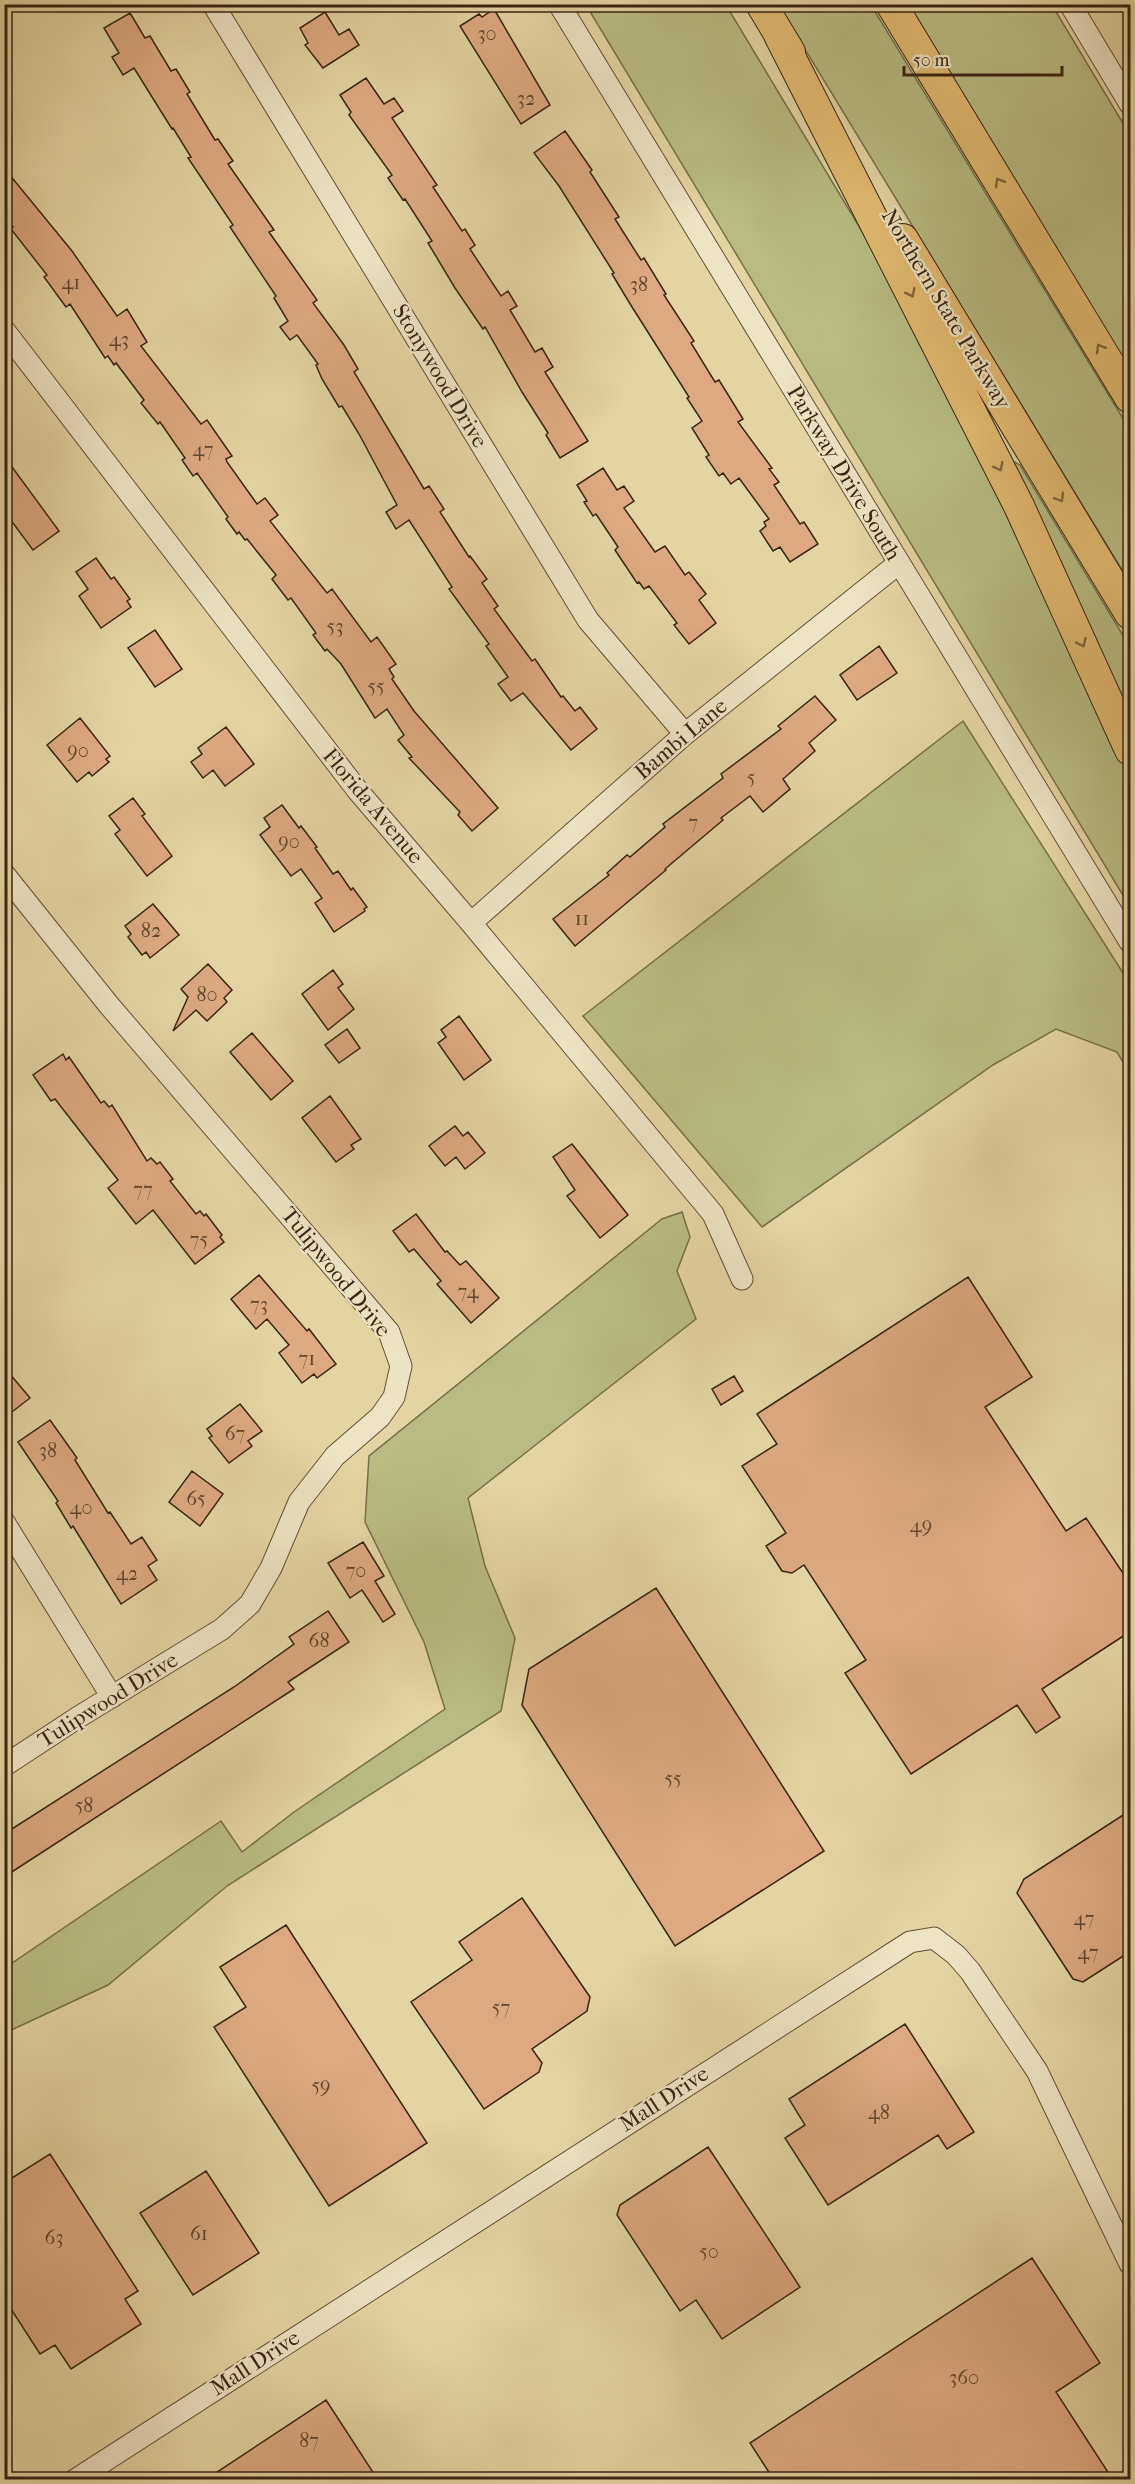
<svg xmlns="http://www.w3.org/2000/svg" width="1135" height="2484" font-family="'IM FELL French Canon',serif">
<style>
.green{fill:#b8bc82;stroke:#78704a;stroke-width:1.5}
.building{fill:#dda981;stroke:#392511;stroke-width:1.5}
.lines{fill:none;stroke-linecap:round;stroke-linejoin:round}
.minor-casing{stroke:#645135;stroke-width:23}
.highway-casing{stroke:#392511;stroke-width:32}
.minor{stroke:#ede4c3;stroke-width:21}
.highway{stroke:#e2ba71;stroke-width:30}
.oneway{stroke:#85683c}
.labels{text-anchor:middle;dominant-baseline:central;stroke-width:4.5;stroke-linejoin:round;paint-order:stroke}
.number-label{font-size:20px;fill:#62462d}
.street-label{font-size:22px;fill:#392511;stroke:#ede4c3}
</style>
<rect width="100%" height="100%" fill="#e3d5a2"/>
<filter id="stains"><feTurbulence type="fractalNoise" baseFrequency=".00333" numOctaves="4"/><feColorMatrix values="0 0 0 0 .2 0 0 0 0 .09 0 0 0 0 .02 0 0 0 .5 -.17"/></filter>
<radialGradient id="worn" r=".72"><stop offset=".6" stop-color="#630" stop-opacity="0"/><stop offset="1" stop-color="#630" stop-opacity=".3"/></radialGradient>
<path class="green" d="M586,5H726L893,283L1019,530L1130,778V907Z
M778,5H871L1130,430V583Z
M905,5H1052L1130,135V370Z
M1009,459L1020,465L1130,647V735Z
M963,721L1130,984V1074L1117,1052L1056,1029L993,1065L762,1227L583,1016Z
M682,1212L690,1237L677,1271L696,1319L468,1498L485,1566L515,1638L501,1711L227,1886L108,1985L5,2033V1968L221,1821L242,1852L294,1812L445,1709L424,1642L365,1522L369,1456L662,1219Z"/>
<path class="building" d="M494,9L550,105L521,124L460,26L479,14L482,17Z
M325,12L339,35L349,29L359,45L323,68L305,45L308,43L300,28Z
M130,13L145,38L150,36L171,71L176,69L190,92L187,94L215,140L218,139L233,161L228,164L274,230L269,232L317,300L313,303L344,345L358,369L354,372L424,489L429,486L444,509L440,512L469,557L470,556L487,579L482,583L498,606L494,609L532,661L535,659L561,697L563,696L575,711L580,707L597,729L571,750L523,693L511,701L498,684L508,677L486,646L489,644L449,589L452,587L409,520L396,529L386,512L397,505L359,434L342,406L339,407L322,379L316,365L318,364L297,335L290,340L280,327L288,321L274,298L276,296L230,227L233,225L188,158L191,157L173,128L172,129L134,68L123,75L112,57L119,53L104,28Z
M366,78L384,104L394,98L403,111L392,118L437,185L433,187L462,231L465,229L475,245L470,249L501,296L508,291L517,306L510,310L535,352L542,348L553,367L545,372L588,441L560,458L546,435L548,433L522,392L485,327L483,329L455,288L428,243L432,241L405,199L403,200L388,178L392,175L349,115L351,112L340,95Z
M565,131L592,170L590,172L619,217L615,219L641,260L644,258L666,294L664,295L694,341L691,343L715,382L719,380L743,419L738,422L772,468L769,469L779,482L774,485L800,524L804,522L818,544L790,562L780,547L773,551L760,531L766,526L764,522L769,519L739,478L731,484L723,473L719,476L706,457L709,455L692,428L702,421L687,398L689,397L632,307L612,274L614,273L559,186L534,153Z
M4,168L72,251L117,316L127,309L147,342L141,346L201,424L207,420L232,456L226,459L227,462L257,504L265,498L278,515L270,521L327,593L332,589L371,642L377,637L396,664L389,669L394,677L392,679L414,711L498,808L472,831L458,815L460,812L409,758L412,757L398,740L404,735L387,709L375,718L341,664L327,649L325,651L313,635L316,633L291,598L288,600L272,579L276,575L247,539L245,540L239,532L237,534L226,519L228,517L197,473L193,476L182,460L185,458L160,422L158,424L141,403L144,400L116,363L114,365L108,356L105,358L70,304L66,307L44,277L47,275L11,229L13,227L4,216Z
M4,456L59,531L33,550L4,511Z
M603,468L617,490L624,486L634,501L624,508L655,552L665,546L685,575L689,572L706,594L699,600L716,623L689,644L674,625L677,623L649,586L644,589L639,582L637,583L615,550L618,547L596,514L593,516L584,502L587,501L577,485Z
M96,558L111,579L114,577L130,599L127,601L131,607L101,628L79,596L88,589L76,572Z
M155,630L182,669L155,687L128,648Z
M879,646L897,673L857,700L840,675Z
M815,696L836,720L809,743L815,751L783,779L790,789L763,812L750,796L721,818L723,820L665,869L666,870L575,946L553,919L609,875L607,873L627,855L630,857L665,827L663,824L723,778L721,774L781,729L778,726Z
M80,718L110,756L106,759L109,762L92,776L89,772L77,782L47,745Z
M226,727L254,764L225,786L213,770L203,778L191,762L202,754L198,748Z
M133,798L145,814L142,816L172,856L147,876L115,834L120,830L109,816Z
M282,805L299,828L301,826L317,847L315,848L333,874L338,871L351,890L353,888L367,907L364,909L365,911L334,932L315,903L322,898L301,869L291,876L260,835L270,827L264,818Z
M153,904L179,935L150,958L146,952L142,955L128,937L131,934L125,926Z
M208,964L232,990L224,998L227,1002L207,1021L196,1010L173,1031L188,997L181,989Z
M333,970L343,984L338,988L354,1009L328,1030L302,994Z
M459,1016L491,1060L464,1080L438,1043L446,1037L441,1030Z
M347,1029L360,1048L339,1063L325,1045Z
M252,1033L293,1081L271,1100L230,1052Z
M63,1054L66,1060L69,1057L101,1103L104,1101L109,1107L112,1105L147,1161L151,1158L157,1164L160,1162L173,1179L170,1181L196,1214L200,1211L204,1216L206,1214L222,1235L220,1237L224,1242L195,1264L153,1210L136,1224L108,1188L118,1180L55,1099L51,1101L33,1075Z
M330,1096L361,1139L351,1145L354,1149L336,1162L302,1118Z
M455,1126L463,1136L468,1132L485,1153L465,1169L456,1157L445,1166L429,1146Z
M572,1144L628,1215L600,1238L567,1196L575,1190L553,1157Z
M416,1214L445,1252L447,1251L460,1265L466,1261L499,1298L471,1323L437,1284L441,1281L414,1249L409,1252L393,1231Z
M259,1275L307,1331L309,1329L336,1364L317,1378L314,1374L302,1383L279,1353L289,1345L267,1319L256,1329L231,1299Z
M968,1277L1032,1377L985,1407L1066,1531L1086,1518L1131,1585V1631L1042,1689L1060,1717L1036,1733L1017,1705L911,1774L845,1673L866,1660L804,1565L792,1573L782,1571L766,1546L786,1533L742,1466L777,1444L757,1414Z
M4,1367L30,1398L4,1418Z
M734,1376L743,1391L721,1405L712,1389Z
M240,1404L262,1431L248,1441L252,1446L229,1463L209,1438L212,1436L207,1429Z
M50,1420L77,1458L75,1460L108,1513L110,1512L131,1544L142,1537L157,1560L148,1566L157,1580L121,1604L73,1526L71,1528L56,1503L58,1501L18,1442Z
M192,1471L223,1494L200,1526L169,1502Z
M363,1542L384,1576L375,1581L395,1614L383,1622L362,1590L350,1598L328,1563Z
M656,1588L824,1851L675,1946L522,1705L529,1669Z
M328,1611L349,1642L288,1682L294,1689L4,1877V1834L234,1687L294,1644L289,1637Z
M1131,1810V1933L1124,1937L1131,1947V1951L1083,1982L1073,1979L1017,1893L1024,1879Z
M522,1898L590,1997L587,2011L532,2049L542,2063L539,2072L484,2109L411,2002L472,1960L459,1942Z
M286,1925L427,2143L329,2206L214,2027L246,2007L220,1967Z
M905,2024L974,2132L947,2149L938,2135L828,2205L785,2138L805,2125L789,2099Z
M708,2147L800,2287L722,2339L696,2300L680,2311L617,2215L620,2205Z
M50,2154L138,2291L125,2299L141,2324L71,2369L55,2345L40,2354L4,2298V2183Z
M206,2171L259,2253L193,2295L140,2213Z
M1032,2258L1100,2363L1056,2392L1113,2480H774L750,2443Z
M326,2400L378,2480H205Z"/>
<g class="lines">
<g class="minor-casing">
<path id="minor" d="M213,4L588,620L685,734
M559,4L1130,942
M1070,4L1130,104
M4,330L358,791L471,923L713,1214L742,1279
M4,874L108,1004L389,1332L401,1366L394,1397L380,1417L335,1456L299,1502L271,1568L250,1604L222,1629L77,1718L4,1766
M471,923L685,734L899,563
M4,1522L112,1697
M75,2480L910,1942L934,1938L956,1955L970,1971L1037,2071L1130,2264"/>
</g>
<g class="highway-casing">
<path id="highway" d="M761,4L790,52
M891,4L1130,398
M779,35L1019,506L1130,750
M903,239L1130,614"/>
</g>
<use href="#minor" class="minor"/>
<use href="#highway" class="highway"/>
</g>
<defs><path id="oneway-chevron" d="M-2-3.5L2.5 0L-2 3.5" fill="none" stroke-width="1.6" stroke-linecap="round" stroke-linejoin="round" transform="scale(1.5)"/></defs>
<g class="oneway">
<use href="#oneway-chevron" transform="translate(999 182) rotate(-121)"/>
<use href="#oneway-chevron" transform="translate(911 293) rotate(63)"/>
<use href="#oneway-chevron" transform="translate(1100 348) rotate(-121)"/>
<use href="#oneway-chevron" transform="translate(999 467) rotate(63)"/>
<use href="#oneway-chevron" transform="translate(1060 498) rotate(59)"/>
<use href="#oneway-chevron" transform="translate(1082 643) rotate(65)"/>
</g>
<g class="labels">
<g class="number-label">
<text x="487" y="33">30</text>
<text x="526" y="98">32</text>
<text x="71" y="282">41</text>
<text x="639" y="284">38</text>
<text x="119" y="339">43</text>
<text x="203" y="449">47</text>
<text x="335" y="626">53</text>
<text x="376" y="686">55</text>
<text x="78" y="750">90</text>
<text x="751" y="777">5</text>
<text x="693" y="822">7</text>
<text x="289" y="841">90</text>
<text x="582" y="918">11</text>
<text x="151" y="930">82</text>
<text x="207" y="994">80</text>
<text x="143" y="1189">77</text>
<text x="199" y="1239">75</text>
<text x="468" y="1291">74</text>
<text x="259" y="1304">73</text>
<text x="307" y="1358">71</text>
<text x="235" y="1433">67</text>
<text x="48" y="1450">38</text>
<text x="196" y="1498">65</text>
<text x="81" y="1507">40</text>
<text x="921" y="1525">49</text>
<text x="356" y="1570">70</text>
<text x="127" y="1573">42</text>
<text x="319" y="1640">68</text>
<text x="673" y="1778">55</text>
<text x="84" y="1805">58</text>
<text x="1084" y="1918">47</text>
<text x="1088" y="1952">47</text>
<text x="501" y="2007">57</text>
<text x="321" y="2085">59</text>
<text x="879" y="2112">48</text>
<text x="199" y="2233">61</text>
<text x="54" y="2237">63</text>
<text x="709" y="2251">50</text>
<text x="964" y="2377">360</text>
<text x="309" y="2440">87</text>
</g>
<g class="street-label">
<text transform="translate(946 309) rotate(59)">Northern State Parkway</text>
<text transform="translate(440 376) rotate(59)">Stonywood Drive</text>
<text transform="translate(844 473) rotate(59)">Parkway Drive South</text>
<text transform="translate(681 739) rotate(-40)">Bambi Lane</text>
<text transform="translate(373 806) rotate(50)">Florida Avenue</text>
<text transform="translate(336 1272) rotate(51)">Tulipwood Drive</text>
<text transform="translate(108 1700) rotate(-32)">Tulipwood Drive</text>
<text transform="translate(664 2099) rotate(-33)">Mall Drive</text>
<text transform="translate(255 2363) rotate(-33)">Mall Drive</text>
</g>
</g>
<rect width="1135" height="2484" fill="none" stroke="#e3d5a2" stroke-width="24"/>
<rect x="6" y="6" width="1123" height="2472" fill="none" stroke="#392511" stroke-width="3"/>
<rect x="12" y="12" width="1111" height="2460" fill="none" stroke="#392511" stroke-width="1.5"/>
<path d="M904 66v9h158v-9" fill="none" stroke="#392511" stroke-width="3"/>
<text x="913" y="66" font-size="18" fill="#392511" stroke="#ede4c3" stroke-width="4.5" paint-order="stroke">50 m</text>
<rect width="100%" height="100%" filter="url(#stains)"/>
<rect width="100%" height="100%" fill="url(#worn)"/>
</svg>
